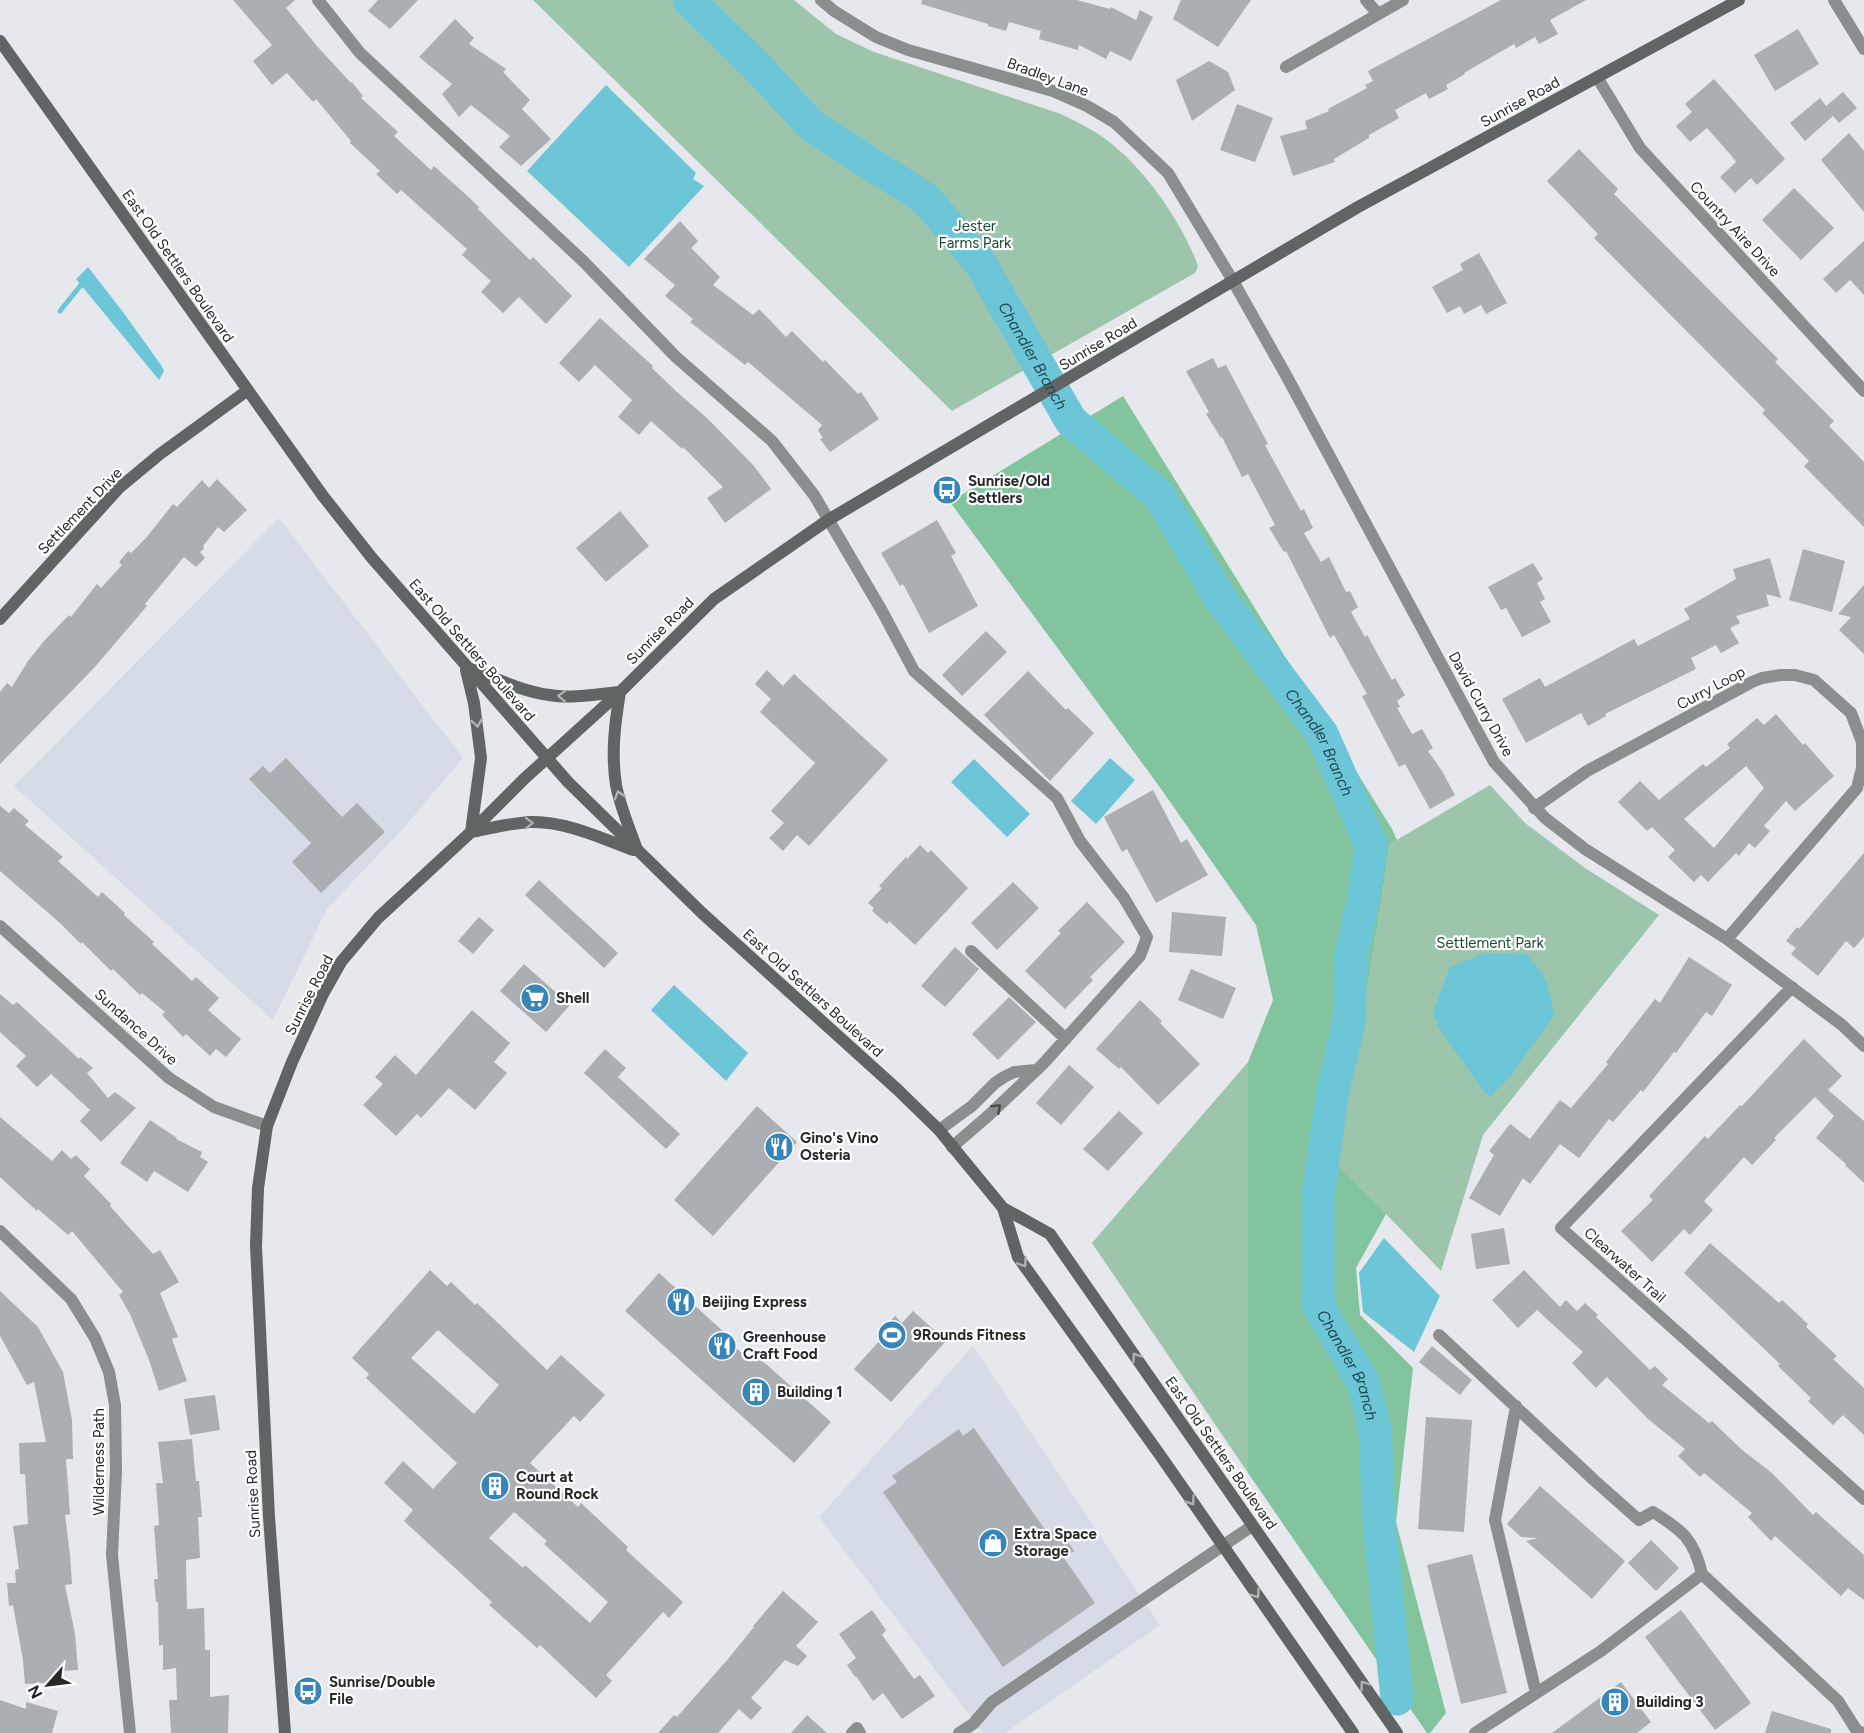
<svg xmlns="http://www.w3.org/2000/svg" width="1864" height="1733" font-family="Figtree,sans-serif">
<style>
.built{fill:#d5dce7}
.green{fill:#9cc5ac}
.forest{fill:#81c49d}
.water{fill:#6cc6d8}
.lines{fill:none;stroke-linecap:round;stroke-linejoin:round}
.stream{stroke:#6cc6d8;stroke-width:5}
.river{stroke:#6cc6d8;stroke-width:33}
.building{fill:#abaeb2;fill-rule:evenodd}
.street{stroke:#8b8e8e;stroke-width:12}
.secondary{stroke:#606464;stroke-width:12}
.oneway{stroke:#b0b2b2}
.oneway2{stroke:#4a4c4d}
.labels{text-anchor:middle;dominant-baseline:central;stroke-width:4.5;stroke-linejoin:round;paint-order:stroke}
.street-label{font-size:15px;fill:#27282a;stroke:#fff}
.park-label{font-size:15px;fill:#194d32;stroke:#fff}
.poi-label{font-size:15px;font-weight:bold;fill:#27282a;stroke:#fff;text-anchor:start}
.water-label{font-size:16px;font-style:italic;fill:#224b53;stroke:#fff}
</style>
<rect width="100%" height="100%" fill="#e6e8ed"/>
<path class="built" d="M279,518L463,758L400,832L327,909L273,1020L14,786Z
M973,1346L1160,1625L1005,1733H983L819,1517Z"/>
<path class="green" d="M533,0H794L836,34L874,52L1061,114C1079,123 1098,132 1113,145C1147,172 1184,226 1198,266L1195,273L952,411Z
M1490,785L1525,823L1585,868L1659,915L1483,1135L1441,1271L1334,1160L1370,975L1390,844Z
M1248,1062V1473L1092,1243Z"/>
<path class="forest" d="M1123,396L1392,829L1397,840L1390,844L1370,975L1334,1160L1386,1214L1356,1268L1360,1315L1413,1368L1396,1522L1446,1713L1430,1733H1427L1248,1473V1062L1273,1000L1256,925L1159,786L950,502Z"/>
<path class="water" d="M606,85L696,173L693,179L704,186L629,267L527,171Z
M88,267L123,312L161,365L164,371L159,380L76,279Z
M1110,758L1135,780L1096,824L1071,801Z
M974,759L1030,814L1007,837L951,782Z
M1485,953L1526,954C1547,975 1550,987 1554,1016L1509,1078L1491,1096L1484,1092L1439,1028L1433,1012L1450,967Z
M674,985L748,1053L726,1081L651,1010Z
M1384,1238L1440,1296L1414,1352L1363,1312L1359,1273Z"/>
<g class="lines">
<path class="stream" d="M60,311L81,285"/>
<path class="river" id="s1" d="M689,0L759,69L813,127L926,199L980,263L1071,421L1159,495L1220,598L1322,734L1371,845L1363,902L1351,954L1349,1023L1333,1090L1318,1195V1305L1363,1382L1375,1430L1379,1522L1397,1699"/>
</g>
<path class="building" d="M233,0H295L286,8L316,45L351,83L352,82L363,96L361,98L398,132L394,136L431,170L434,166L463,192L479,207L478,209L530,260L533,257L572,296L546,324L519,297L503,313L481,292L491,281L462,255L467,249L401,190L397,194L376,174L380,171L350,143L351,141L316,99L313,102L287,73L272,85L253,61L272,45Z
M378,0H418L390,29L368,11Z
M922,0H1077L1110,9L1111,7L1136,20L1140,10L1153,17L1131,61L1110,51L1106,59L1079,45L1078,50L1039,39L1041,31L1009,22L1006,31L988,26V24L921,4Z
M1181,0H1251L1218,47L1173,19Z
M1501,0H1586L1550,20L1558,34L1539,44L1535,37L1516,48L1514,44L1464,73L1465,74L1446,85L1448,89L1429,99L1426,93L1395,110L1399,118L1369,135V138L1334,159L1335,162L1293,176L1280,136L1307,129L1305,121L1329,111L1328,109L1367,88L1365,85L1373,81L1368,71Z
M455,19L474,38L469,44L506,69L503,72L530,100L522,109L551,139L521,166L499,147L510,136L471,105L459,117L442,94L452,84L419,57Z
M1798,29L1819,64L1775,91L1754,55Z
M1209,61L1228,72L1235,90L1192,121L1176,80Z
M1714,79L1785,159L1757,185L1751,178L1735,193L1720,177L1736,162L1730,154L1707,128L1690,142L1676,126L1692,112L1685,104Z
M1843,92L1857,108L1839,123L1833,116L1805,141L1790,123L1820,98L1826,106Z
M1237,104L1273,118L1255,162L1220,150Z
M1849,133L1864,151V212L1821,160Z
M1579,149L1618,189L1614,194L1778,359L1775,362L1834,421L1829,426L1864,462V527L1804,466L1809,461L1762,413L1765,410L1594,238L1598,234L1547,181Z
M1794,188L1834,228L1801,260L1762,220Z
M680,221L698,241L691,248L720,277L713,285L753,315L759,309L786,337L792,331L823,362L825,360L858,394L861,392L879,419L830,452L820,439L823,438L818,430L822,425L748,362L745,365L690,322L693,319L665,296L675,285L644,259Z
M1864,241V295L1850,280L1836,293L1823,279Z
M1479,253L1507,303L1486,314L1481,305L1464,314L1460,306L1447,313L1432,287L1463,270L1460,264Z
M600,318L653,366L652,368L677,392L708,419L754,466L771,489L725,523L707,498L723,487L683,447L682,449L651,421L639,435L618,417L632,400L595,365L579,382L559,363Z
M1213,358L1218,368L1226,365L1268,444L1265,445L1301,511L1304,509L1313,528L1304,533L1321,562L1329,557L1346,592L1350,591L1358,607L1351,612L1365,637L1367,635L1392,680L1395,678L1405,695L1397,701L1400,707L1397,708L1412,734L1422,729L1433,748L1428,751L1442,771L1455,795L1430,809L1405,764L1399,767L1362,696L1367,694L1334,635L1330,638L1286,551L1284,552L1269,528L1275,525L1248,474L1242,477L1222,437L1221,438L1206,414L1209,412L1186,371Z
M217,479L247,510L224,532L218,527L203,546L204,549L200,552L205,558L196,567L184,557L145,604L147,606L94,668L0,764V692L7,683L12,687L28,661L44,641L69,615L71,617L97,584L101,588L122,565L119,562L128,551L131,553L146,538L173,504L177,507L202,480L209,488Z
M620,511L649,546L606,582L576,548Z
M937,520L956,553L951,556L978,606L929,633L903,584L900,586L881,553Z
M1803,549L1845,561L1832,612L1789,600Z
M1770,558L1781,598L1766,594L1769,606L1736,616L1740,623L1730,628L1739,643L1721,653L1716,645L1691,658L1696,669L1605,714L1606,716L1588,726L1581,713L1526,743L1502,699L1540,678L1545,687L1634,639L1638,646L1690,619L1684,609L1736,579L1733,569Z
M1533,563L1543,579L1537,583L1545,599L1540,602L1551,622L1522,637L1506,608L1501,610L1488,587Z
M1864,585V654L1839,630L1851,617L1838,614Z
M986,631L1007,652L962,696L942,675Z
M767,670L783,686L794,674L888,760L809,846L797,835L783,851L769,838L784,823L771,811L815,763L760,712L771,699L755,684Z
M1028,671L1066,710L1068,708L1094,733L1050,781L984,715Z
M1776,714L1803,745L1805,743L1834,776L1795,811L1786,801L1764,826L1770,831L1755,848L1749,843L1739,856L1736,853L1708,882L1701,875L1694,882L1668,857L1675,850L1652,827L1647,831L1618,802L1640,781L1659,800L1703,764L1706,767L1730,748L1727,744L1757,718L1764,725ZM1746,766L1764,788L1714,848L1684,819Z
M286,758L342,817L357,803L385,832L321,893L292,862L311,843L249,779L263,766L270,773Z
M1153,790L1181,843L1187,839L1208,875L1156,903L1127,849L1122,852L1104,817Z
M0,806L9,813L14,808L29,821L25,825L63,857L58,861L98,897L102,892L125,913L124,915L154,942L152,944L192,981L196,977L219,998L208,1010L241,1039L226,1057L216,1049L210,1056L186,1034L183,1037L162,1015L165,1012L142,993L140,995L113,969L111,971L82,942L81,944L60,923L0,871Z
M920,845L928,853L931,850L968,888L915,945L889,921L887,924L872,911L874,908L868,903L882,888L879,886L906,857L907,859Z
M1864,853V937L1854,948L1846,941L1818,976L1791,954L1796,948L1786,941L1797,927L1799,929Z
M539,880L618,953L604,968L525,895Z
M1013,882L1039,908L997,950L971,923Z
M1087,902L1125,942L1090,977L1093,980L1065,1009L1025,971L1061,933L1058,931Z
M1172,912L1226,917L1222,956L1169,952Z
M479,917L494,930L473,954L458,941Z
M955,947L979,969L945,1007L921,986Z
M1689,957L1732,985L1712,1016L1706,1012L1676,1053L1674,1052L1643,1092L1641,1090L1613,1122L1609,1119L1579,1158L1560,1144L1530,1184L1523,1178L1500,1216L1469,1198L1494,1155L1489,1151L1510,1124L1530,1139L1560,1100L1571,1108L1608,1064L1606,1062L1655,999L1660,1003Z
M524,964L570,1005L546,1032L500,991Z
M1191,969L1236,988L1223,1019L1178,1000Z
M0,994L13,1005L17,1002L79,1059L80,1057L93,1068L87,1073L108,1098L115,1092L136,1108L101,1142L80,1121L90,1110L51,1074L37,1087L16,1066L26,1056L0,1032Z
M1009,997L1036,1022L998,1060L972,1034Z
M1140,1000L1162,1021L1160,1023L1200,1064L1158,1105L1121,1067L1119,1069L1096,1049Z
M472,1010L510,1043L494,1062L507,1073L475,1110L449,1088L421,1118L417,1114L396,1136L363,1105L383,1084L375,1077L395,1055L416,1075Z
M1804,1039L1842,1076L1828,1090L1864,1121V1183L1845,1165L1846,1164L1816,1138L1834,1116L1815,1097L1774,1138L1776,1140L1752,1165L1744,1157L1704,1201L1713,1210L1690,1235L1684,1229L1652,1262L1621,1231L1653,1200L1649,1196L1705,1136L1708,1139L1740,1105L1742,1106Z
M605,1049L626,1068L618,1077L680,1134L666,1149L584,1073Z
M1069,1065L1094,1087L1061,1125L1036,1103Z
M757,1106L797,1142L713,1236L674,1200Z
M1119,1111L1143,1133L1108,1171L1083,1149Z
M0,1117L52,1161L62,1150L71,1159L76,1155L90,1169L84,1176L111,1204L110,1206L153,1254L160,1250L179,1282L160,1293L178,1337L172,1339L187,1381L159,1391L149,1360L130,1314L119,1295L123,1292L72,1231L68,1235L38,1209L37,1211L0,1177Z
M150,1120L177,1138L176,1139L202,1152L200,1157L208,1162L188,1192L154,1171L147,1182L120,1163Z
M1504,1228L1510,1264L1476,1269L1471,1234Z
M1710,1243L1779,1303L1782,1300L1808,1324L1806,1327L1837,1356L1833,1359L1864,1388V1435L1843,1415L1833,1425L1808,1401L1811,1398L1778,1366L1780,1364L1684,1273Z
M430,1270L447,1286L451,1282L475,1305L477,1303L547,1370L561,1355L605,1395L580,1422L574,1416L530,1463L578,1507L581,1503L628,1547L626,1550L683,1602L669,1618L663,1612L606,1675L612,1681L596,1698L540,1645L537,1648L489,1605L492,1602L404,1521L413,1510L384,1483L403,1461L433,1489L457,1463L366,1378L369,1374L352,1358ZM438,1330L499,1385L474,1414L411,1358ZM514,1512L547,1541L544,1544L608,1602L590,1623L525,1565L523,1568L489,1538Z
M1524,1270L1560,1307L1566,1300L1577,1311L1585,1303L1598,1315L1596,1317L1650,1370L1655,1366L1668,1379L1662,1385L1709,1423L1712,1421L1741,1449L1772,1473L1813,1515L1816,1512L1864,1555V1600L1848,1588L1841,1596L1775,1536L1771,1541L1748,1517L1752,1513L1704,1473L1700,1477L1678,1456L1685,1449L1648,1419L1607,1377L1596,1388L1572,1363L1583,1352L1537,1310L1518,1328L1492,1300Z
M659,1273L726,1334V1339L752,1362L757,1356L831,1422L794,1463L625,1311Z
M0,1291L38,1327L63,1372L72,1420L73,1459H66L70,1514L65,1515L70,1555L72,1584L65,1585L75,1634L78,1670L60,1671V1682L25,1684L23,1660L13,1605L9,1606L7,1583H16L15,1570L19,1569L13,1526L28,1524L25,1474H20L19,1443L46,1442L34,1382L27,1385L0,1336Z
M913,1311L946,1341L891,1402L854,1369L881,1339L878,1336L895,1316L902,1323Z
M1432,1346L1472,1380L1460,1395L1419,1362Z
M215,1395L220,1430L190,1435L184,1399Z
M1426,1417L1472,1420L1464,1532L1418,1529Z
M974,1428L1048,1534L1058,1527L1074,1551L1064,1558L1095,1603L1003,1667L883,1492L897,1482L892,1476L959,1429L963,1436Z
M192,1439L196,1481H199L202,1517H198L200,1558L186,1560L187,1609L204,1608L205,1650H210V1697L229,1695L228,1733H171L169,1700H177L176,1668L163,1670V1645L159,1646L158,1602H156L154,1579H158L154,1526L159,1525L156,1483H163L158,1442Z
M1540,1486L1625,1561L1592,1599L1526,1541L1538,1538L1521,1537L1507,1524Z
M1651,1540L1679,1568L1656,1591L1628,1563Z
M1472,1554L1507,1693L1461,1704L1427,1565Z
M783,1591L818,1622L796,1646L807,1656L798,1666L785,1660L751,1698L762,1708L751,1720L739,1709L718,1733H658L674,1715L677,1717L728,1659L754,1627L753,1626Z
M872,1610L886,1630L882,1635L914,1679L920,1675L935,1696L902,1719L883,1693L873,1701L856,1676L855,1677L847,1665L856,1658L839,1634Z
M1681,1610L1751,1703L1715,1730L1645,1637Z
M1621,1682L1651,1722L1637,1733H1552Z
M0,1700L26,1709V1702L58,1711L52,1733H0Z
M1772,1711L1831,1729V1733H1765Z
M807,1715L827,1733H791Z"/>
<g class="lines">
<path class="street" d="M318,0L360,53L583,261L676,357L772,441L814,495L882,611L914,671L1057,798L1080,841L1124,898L1147,937L1140,956L1043,1064L989,1115L952,1147
M821,0L834,11L876,37L908,50L1053,91L1087,106L1114,122L1168,173L1233,281L1287,377L1494,762L1545,818L1585,849L1727,939L1842,1025L1864,1046
M1366,0L1378,14
M1834,0L1864,49
M1286,67L1403,0
M1597,77L1640,148L1864,391
M1534,808L1587,771L1752,682L1762,678L1781,675H1795L1814,680L1851,713L1862,742V768L1857,788L1727,939
M0,926L169,1078L214,1107L267,1126
M971,951L1066,1039
M1792,987L1561,1228L1864,1499
M939,1130L972,1106L995,1083L1004,1077L1014,1072L1037,1070
M0,1231L71,1299L95,1338L109,1372L115,1405L116,1471L112,1555L130,1733
M1439,1335L1595,1481L1639,1520L1653,1512C1682,1530 1694,1539 1702,1574
M1516,1406L1495,1520L1536,1693
M852,1733L857,1728L860,1733
M959,1733L973,1724L992,1702L1252,1526
M1475,1733L1601,1651L1702,1574L1838,1701L1857,1731L1863,1733"/>
<path class="secondary" d="M0,41L323,496L372,558L568,782L702,913L898,1090L939,1130L1003,1208L1018,1257L1160,1455L1353,1733
M0,619L119,488L160,454L248,390
M468,668C495,678 521,691 549,695C572,699 597,694 620,692C615,723 611,753 616,785C620,806 629,827 636,847
M466,670L474,703L481,758L471,832
M471,832C491,828 511,823 531,822C565,821 601,838 633,850
M1003,1208L1050,1234L1397,1733
M285,1733L269,1517L256,1246L258,1188L267,1126L292,1062L323,994L341,962L378,918L471,832L524,779L620,692L714,599L828,520L1358,207L1739,0"/>
</g>
<defs><path id="oneway-chevron" d="M-2-3.5L2.5 0L-2 3.5" fill="none" stroke-width="1.6" stroke-linecap="round" stroke-linejoin="round" transform="scale(1.5)"/></defs>
<g class="oneway">
<use href="#oneway-chevron" transform="translate(562 696) rotate(-178)"/>
<use href="#oneway-chevron" transform="translate(477 723) rotate(82)"/>
<use href="#oneway-chevron" transform="translate(619 795) rotate(-107)"/>
<use href="#oneway-chevron" transform="translate(529 823) rotate(-2)"/>
<use href="#oneway-chevron" transform="translate(1023 1263) rotate(57)"/>
<use href="#oneway-chevron" transform="translate(1136 1357) rotate(-125)"/>
<use href="#oneway-chevron" transform="translate(1191 1501) rotate(55)"/>
<use href="#oneway-chevron" transform="translate(1256 1594) rotate(55)"/>
<use href="#oneway-chevron" transform="translate(1364 1685) rotate(-125)"/>
</g>
<use class="oneway2" href="#oneway-chevron" transform="translate(997 1108) rotate(-43)"/>
<defs>
<g id="bus-disc" transform="scale(1.5)"><circle r="9.5" fill="#3885b8" stroke="#fff"/><path d="M-5-6H5V4H4V6H2V4H-2V6H-4V4H-5ZM-3.5-4V0h7V-4ZM-3.5 1.2v1.5H-2V1.2ZM2 1.2v1.5H3.5V1.2Z" fill="#fff"/></g>
<g id="supermarket-disc" transform="scale(1.5)"><circle r="9.5" fill="#3885b8" stroke="#fff"/><path d="M-6-5.5h2.5l.6 2H6L4.5 2H-2.5L-4.4-4H-6ZM-1.5 3.2a1.3 1.3 0 1 0 .1 0ZM3 3.2a1.3 1.3 0 1 0 .1 0Z" fill="#fff"/></g>
<g id="restaurant-disc" transform="scale(1.5)"><circle r="9.5" fill="#3885b8" stroke="#fff"/><path d="M-5-6h1v4h1v-4h1v4h1v-4h1v5L-1.5 .5V6h-2V.5L-5-1ZM5-6V6H3V1.5H1.5Q1.5-4 5-6Z" fill="#fff"/></g>
<g id="stadium-disc" transform="scale(1.5)"><circle r="9.5" fill="#3885b8" stroke="#fff"/><path d="M0-5a6.5 5 0 1 0 0 10a6.5 5 0 1 0 0-10ZM-3.5-1.8h7v3.6h-7Z" fill="#fff"/></g>
<g id="building-disc" transform="scale(1.5)"><circle r="9.5" fill="#3885b8" stroke="#fff"/><path d="M-4-6H4V6H1V3H-1V6H-4ZM-2.5-4.3h1.7v1.8h-1.7ZM.8-4.3h1.7v1.8H.8ZM-2.5-1h1.7V.8h-1.7ZM.8-1h1.7V.8H.8Z" fill="#fff"/></g>
<g id="shop-disc" transform="scale(1.5)"><circle r="9.5" fill="#3885b8" stroke="#fff"/><path d="M-5-2.5h2.3a2.7 3.5 0 0 1 5.4 0H5L5.5 6h-11ZM-1.5-2.5h3a1.5 2.3 0 0 0-3 0Z" fill="#fff"/></g>
</defs>
<g fill-rule="evenodd">
<use href="#bus-disc" x="947" y="490"/>
<use href="#supermarket-disc" x="535" y="998"/>
<use href="#restaurant-disc" x="779" y="1147"/>
<use href="#restaurant-disc" x="681" y="1302"/>
<use href="#stadium-disc" x="892" y="1335"/>
<use href="#restaurant-disc" x="722" y="1346"/>
<use href="#building-disc" x="756" y="1392"/>
<use href="#building-disc" x="495" y="1486"/>
<use href="#shop-disc" x="993" y="1543"/>
<use href="#bus-disc" x="308" y="1691"/>
<use href="#building-disc" x="1615" y="1702"/>
</g>
<g class="labels">
<g class="street-label">
<text transform="translate(1048 77) rotate(20)">Bradley Lane</text>
<text transform="translate(1520 102) rotate(-29)">Sunrise Road</text>
<text transform="translate(1735 229) rotate(47)">Country Aire Drive</text>
<text transform="translate(178 266) rotate(55)">East Old Settlers Boulevard</text>
<text transform="translate(1098 344) rotate(-31)">Sunrise Road</text>
<text transform="translate(80 511) rotate(-46)">Settlement Drive</text>
<text transform="translate(660 631) rotate(-45)">Sunrise Road</text>
<text transform="translate(472 650) rotate(49)">East Old Settlers Boulevard</text>
<text transform="translate(1711 688) rotate(-28)">Curry Loop</text>
<text transform="translate(1481 704) rotate(61)">David Curry Drive</text>
<text transform="translate(813 993) rotate(42)">East Old Settlers Boulevard</text>
<text transform="translate(309 995) rotate(-63)">Sunrise Road</text>
<text transform="translate(136 1027) rotate(42)">Sundance Drive</text>
<text transform="translate(1625 1265) rotate(42)">Clearwater Trail</text>
<text transform="translate(1221 1453) rotate(55)">East Old Settlers Boulevard</text>
<text transform="translate(99 1462) rotate(-90)">Wilderness Path</text>
<text transform="translate(253 1494) rotate(-93)">Sunrise Road</text>
</g>
<g class="park-label">
<text x="975" y="226">Jester<tspan x="975" dy="17">Farms Park</tspan></text>
<text x="1490" y="943">Settlement Park</text>
</g>
<g class="poi-label">
<text x="968" y="481">Sunrise/Old<tspan x="968" dy="17">Settlers</tspan></text>
<text x="556" y="998">Shell</text>
<text x="800" y="1138">Gino's Vino<tspan x="800" dy="17">Osteria</tspan></text>
<text x="702" y="1302">Beijing Express</text>
<text x="913" y="1335">9Rounds Fitness</text>
<text x="743" y="1337">Greenhouse<tspan x="743" dy="17">Craft Food</tspan></text>
<text x="777" y="1392">Building 1</text>
<text x="516" y="1477">Court at<tspan x="516" dy="17">Round Rock</tspan></text>
<text x="1014" y="1534">Extra Space<tspan x="1014" dy="17">Storage</tspan></text>
<text x="329" y="1682">Sunrise/Double<tspan x="329" dy="17">File</tspan></text>
<text x="1636" y="1702">Building 3</text>
</g>
<g class="water-label">
<text stroke="none"><textPath href="#s1" startOffset="502">Chandler Branch</textPath></text>
<text stroke="none"><textPath href="#s1" startOffset="988">Chandler Branch</textPath></text>
<text stroke="none"><textPath href="#s1" startOffset="1636">Chandler Branch</textPath></text>
</g>
</g>
<g transform="translate(48 1685) rotate(242)" stroke="#ffffff" stroke-width="4.5" paint-order="stroke">
<path d="M0-4.5L10 22L0 15L-10 22Z" fill="#27282a"/>
<text y="-9" font-size="16" font-weight="bold" text-anchor="middle" fill="#27282a">N</text>
</g>
</svg>
